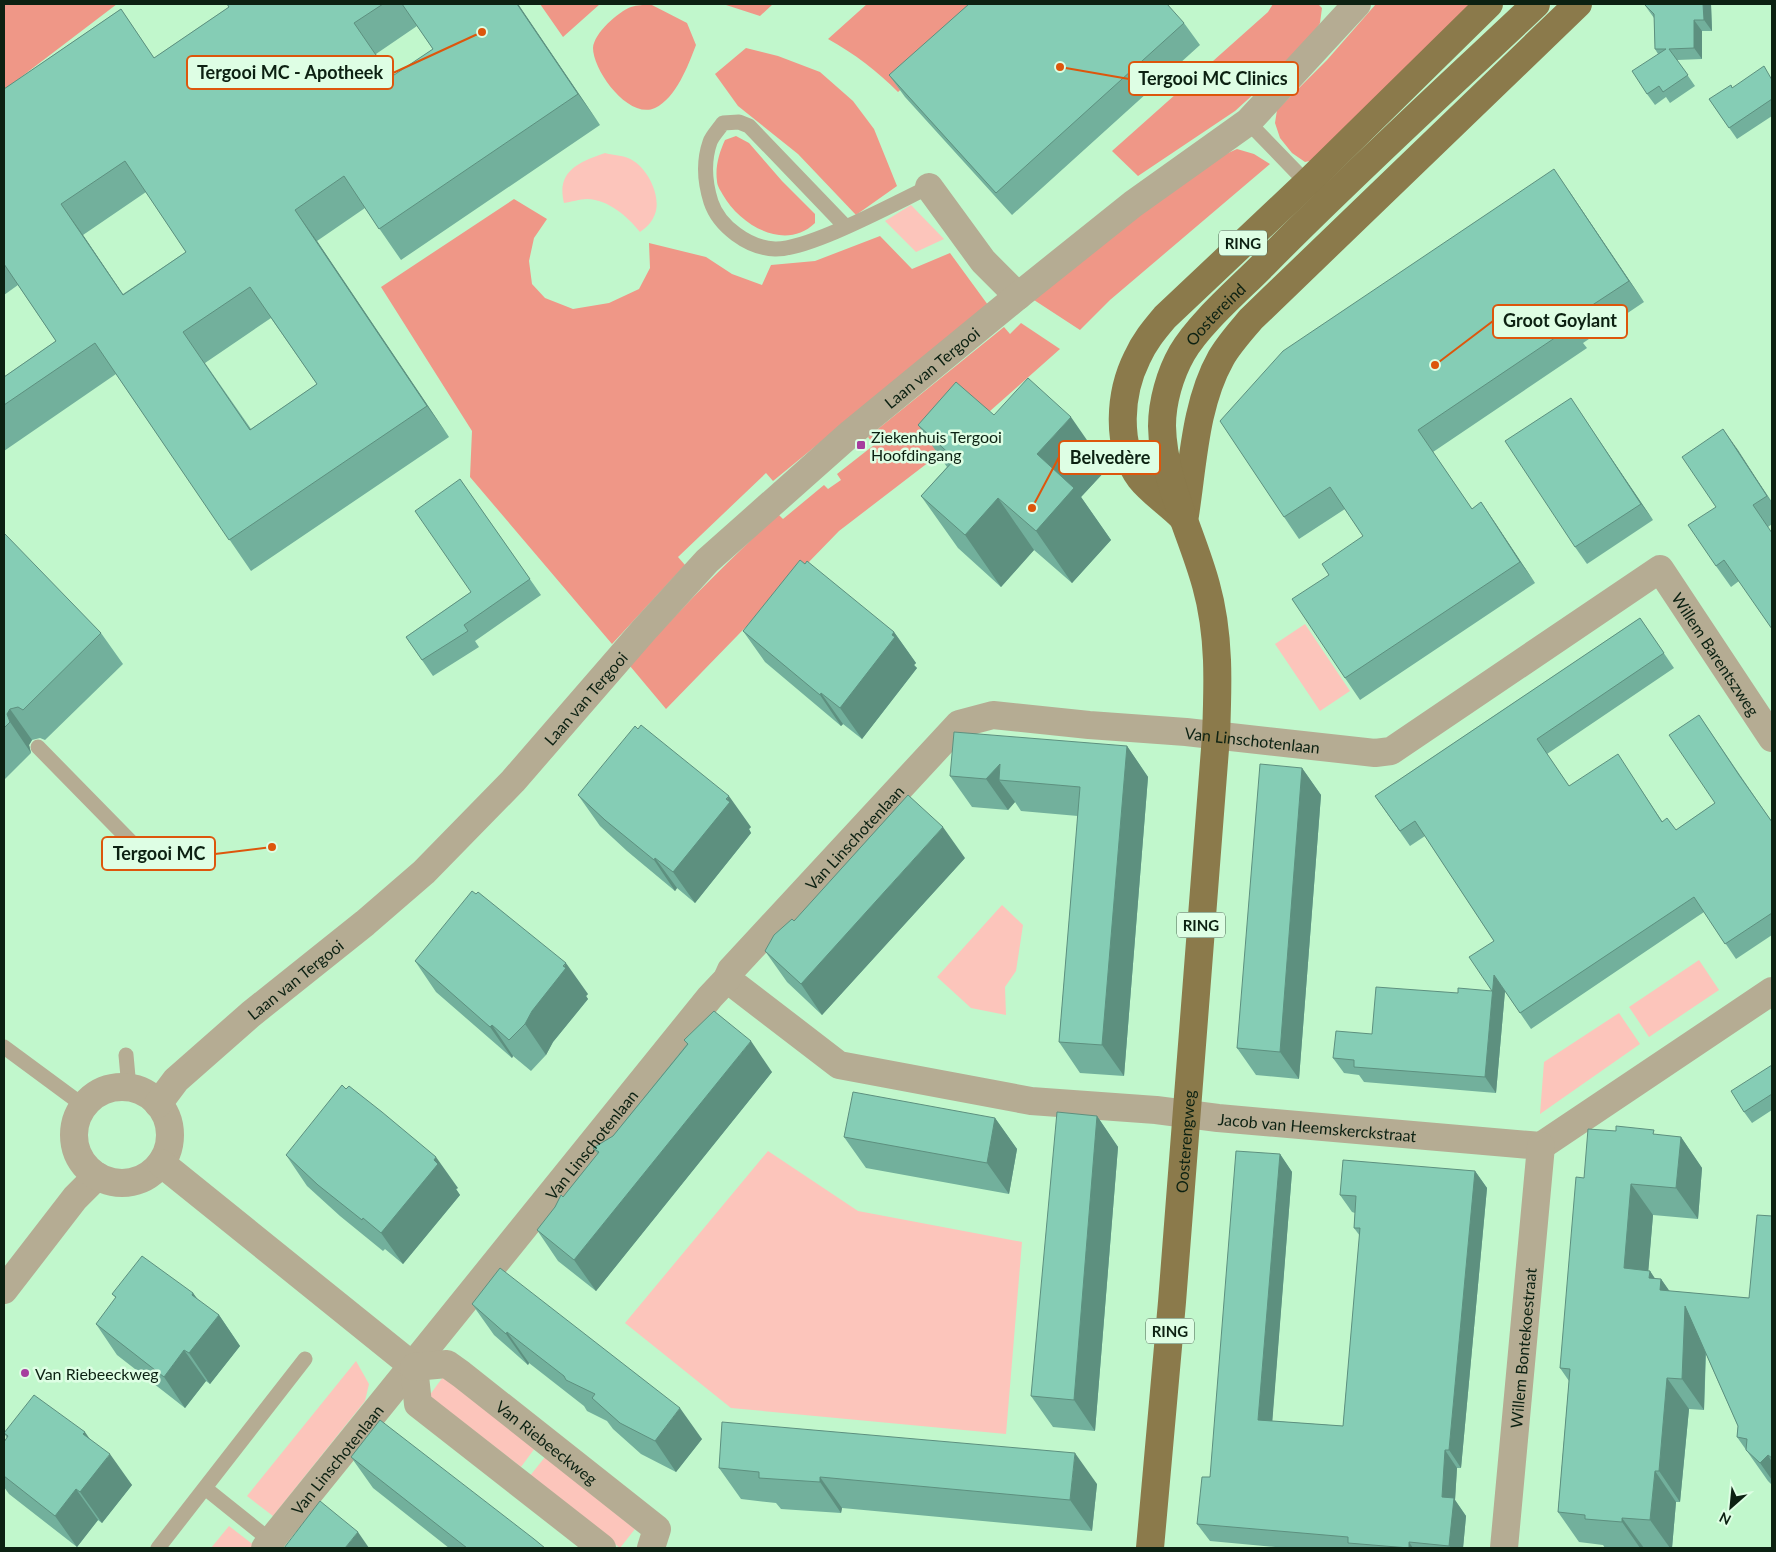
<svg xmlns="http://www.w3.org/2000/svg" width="1776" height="1552" font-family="Lato,sans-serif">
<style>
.green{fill:#fcc5bb}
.forest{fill:#ef9787}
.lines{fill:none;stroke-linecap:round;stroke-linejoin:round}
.service{stroke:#b5ac93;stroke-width:15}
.minor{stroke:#b5ac93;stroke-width:28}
.tertiary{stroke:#b5ac93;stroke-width:28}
.primary{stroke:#8b7a4b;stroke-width:28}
.wall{fill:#72b09c;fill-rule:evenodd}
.shaded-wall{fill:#5d907f}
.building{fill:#85cdb5;stroke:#5d907f;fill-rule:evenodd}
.poi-dot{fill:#a63d9e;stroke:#defee4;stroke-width:2}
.labels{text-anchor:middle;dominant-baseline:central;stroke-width:5;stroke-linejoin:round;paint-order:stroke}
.shield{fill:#defee4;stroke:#4b6351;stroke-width:1}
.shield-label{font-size:15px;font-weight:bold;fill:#0c2112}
.street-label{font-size:16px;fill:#0c2112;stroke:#defee4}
.poi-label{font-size:16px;fill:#0c2112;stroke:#defee4;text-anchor:start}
.leader{fill:none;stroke:#dd560c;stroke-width:2}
.callout-dot{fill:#dd560c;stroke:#defee4;stroke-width:2}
.callout{fill:#defee4;stroke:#dd560c;stroke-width:2}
.callout-label{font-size:18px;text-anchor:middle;font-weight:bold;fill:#0c2112}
</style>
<rect width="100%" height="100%" fill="#c1f7cc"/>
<path class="green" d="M605,153C612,155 621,155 628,158C646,165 662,195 655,214C652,222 647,227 640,232C627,216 609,200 587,199C580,199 571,202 564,203C556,171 579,162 605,153Z
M911,205L944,239L916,252L885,221Z
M1305,624L1350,691L1320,711L1275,644Z
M1002,905L1023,925L1016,971L1005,987L1006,1015L971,1008L937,977Z
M1699,960L1719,990L1649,1037L1629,1007Z
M1619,1013L1640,1044L1540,1114L1544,1062Z
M768,1151L858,1211L1022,1242L1006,1434L731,1408L625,1323Z
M356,1361L369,1384L365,1401L273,1516L247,1496Z
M443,1377L535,1448L521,1467L429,1396Z
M545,1457L635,1529L620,1548L529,1477Z
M229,1526L255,1546L253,1548H211Z"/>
<path class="forest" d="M4,4H117L4,90Z
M540,4H600L563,37Z
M650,4L687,23L696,45C688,66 676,98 655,108C629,120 593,71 593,48C594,33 618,12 631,7C637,5 644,5 650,4Z
M723,4H773L760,16Z
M867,4H999L898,92C877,71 855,54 828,39Z
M1273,4H1318L1322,8L1320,23L1314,33L1276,74L1235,111L1138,176L1112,151L1268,12Z
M1376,4H1475L1319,159L1305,162L1292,153L1280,138L1275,123L1277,110L1327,60Z
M746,48L778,56L820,72L853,101L874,129L897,186L856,215L798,154L738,106L715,74Z
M736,136L749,143L782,181L815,214V223C785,252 740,225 723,195C721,191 717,186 717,181C715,167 719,153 725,140Z
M1237,149L1254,154L1270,164L1110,300L1080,330L1034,300L1138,216L1217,158Z
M514,199L547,219L534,238L529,261L532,284L545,298L573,309L609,303L639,289L650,268L649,243L706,257L732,274L762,285L771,265L815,261L880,236L912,269L950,253L988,305L773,481L766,473L678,557L685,565L612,644L470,477L472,431L381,287Z
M1021,323L1060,349L955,442L839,531L666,709L630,666C676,612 727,563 778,514L783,519L824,485L828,489L841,480L837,474L874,445L868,437L1004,327L1010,334Z"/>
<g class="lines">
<path class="service" d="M1248,122L1307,183
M845,226L749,126L739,122L723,123C719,129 712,136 710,142C703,162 705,183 711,202C719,226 748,248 775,249C809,250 895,203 929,187
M38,747L140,851
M4,1047L84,1106
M126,1055L129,1088
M205,1488L271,1541
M158,1548L305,1359"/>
<g class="minor">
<path d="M929,187L983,261L1018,296"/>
<path id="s1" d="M727,979L839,1065L1031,1101L1156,1110L1218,1118L1541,1146L1772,991"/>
<path d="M4,1290L75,1198L97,1176"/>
<path id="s2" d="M265,1548L710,997L727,979L731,970L959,724L993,715L1089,725L1186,732L1375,753L1391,751L1660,569L1772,738"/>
<path id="s3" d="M1504,1548L1541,1146"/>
</g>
<g class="tertiary">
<circle cx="122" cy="1135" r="48"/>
<path id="s4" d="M158,1104L176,1080L251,1014L365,923L424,872L513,781L644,630L707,561L851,433L1018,296L1133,204L1248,122L1357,4"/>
<path d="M161,1163L414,1367L418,1404L602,1548"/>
<path id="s5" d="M414,1367L447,1364L461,1374L657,1529L651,1548"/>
</g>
<g class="primary">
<path d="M1185,515C1193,464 1195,404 1221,358C1229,344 1241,331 1251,319L1578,4"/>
<path d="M1182,517C1169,504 1151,492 1140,478C1115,445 1120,392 1137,358C1144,342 1154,330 1165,317L1307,183L1489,4"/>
<path id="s6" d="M1150,1548L1172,1302L1216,736C1218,685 1220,635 1206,585C1192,533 1163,481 1162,426C1162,402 1170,374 1182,353C1200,322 1242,287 1267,261C1354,173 1446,89 1536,4"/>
</g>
</g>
<path class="wall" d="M227,4H518L600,125L401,260L365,208L317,241L449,437L251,571L116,374L4,451V377L56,341L18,285L4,295V89L121,9L154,58L229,7ZM417,26L433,49L392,77L376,54ZM146,192L186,252L123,294L83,235ZM271,318L317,384L251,429L205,363Z
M1644,4H1711L1712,31H1702V59L1677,60L1695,86L1670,103L1666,97L1655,105L1647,94L1658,54L1655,49L1654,18Z
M1184,23L1200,45L1012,215L905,97L889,75Z
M1772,79V116L1737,139L1709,99L1733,88Z
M1569,191L1644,302L1583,343L1587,348L1433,452L1472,509L1481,502L1535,583L1360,700L1345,678L1329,575L1363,536L1345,509L1299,539L1284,517Z
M994,415L1107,469L1081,497L1111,540L1072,583L1034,550L1001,587L958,548L921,496L947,467L918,425Z
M1582,415L1653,520L1587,564L1575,547Z
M1723,429L1772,502V524L1768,527L1739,581L1731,587L1716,566V507Z
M460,479L541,595L475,641L479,647L433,676L406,637L471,592Z
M4,535L101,633L123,664L45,740L40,738L32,740L29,745L31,753L4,780Z
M805,564L894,632L916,663L914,665L917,668L862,739L843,724L841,726L765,662L743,631Z
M1640,618L1674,668L1547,754L1569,786L1628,770L1662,821L1676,830L1715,803L1699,715L1772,822V935L1736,959L1704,912L1531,1029L1505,991L1496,1093L1364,1082L1359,1075L1344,1073L1333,1058L1372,1034L1458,993L1492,991L1494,941L1425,836L1410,846L1375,796Z
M1127,746L1148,777L1124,1076L1080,1073L1059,1042L1078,816L1021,811L1015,802L1008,810L972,807L950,776Z
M1302,768L1321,795L1299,1079L1256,1075L1237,1048Z
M578,795L751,827L749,829L751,833L695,903L677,888L675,891L627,851L600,826Z
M965,858L822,1015L787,982L765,951L794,921Z
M415,961L588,994L586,996L588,999L553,1042L546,1055L531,1071L513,1056L512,1058L436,992Z
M684,1040L772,1072L596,1291L558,1261L537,1230L598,1154L593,1148L613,1136L687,1044Z
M1772,1065V1110L1752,1123L1744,1112Z
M1097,1116L1118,1147L1095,1431L1053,1427L1031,1396Z
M995,1118L1017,1149L1009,1194L866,1168L844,1137Z
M1657,1135L1681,1137L1702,1168L1698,1219L1653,1215L1648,1271H1650L1655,1279H1661L1669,1291L1749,1298L1772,1216V1485L1768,1481L1737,1437L1738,1426L1706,1354L1704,1410L1689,1409L1680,1502H1676L1672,1548H1605L1603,1545L1579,1542L1558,1512L1569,1381L1560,1368L1584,1178Z
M1280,1154L1292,1172L1272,1421L1343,1426L1360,1236L1354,1228L1355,1213L1352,1212L1340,1195L1475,1171L1487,1188L1461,1468H1457L1455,1500L1466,1516L1463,1548H1286L1210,1541L1197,1524L1210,1477Z
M286,1155L458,1188L456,1189L460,1195L403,1264L385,1249L383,1251L340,1216L307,1186Z
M193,1293L198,1300L219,1315L240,1346L210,1384L206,1381L185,1408L117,1355L96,1324L116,1298L112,1294Z
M472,1304L702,1439L676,1472L641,1454L613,1429L607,1421L587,1411L584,1406L529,1363L528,1365L494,1335Z
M4,1433L89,1438L132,1485L102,1523L98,1520L77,1547L9,1494L4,1487V1442L7,1438Z
M351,1457L545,1548H449L373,1488Z
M719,1468L1097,1484L1092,1531L842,1508L841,1513L781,1509L776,1503L741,1499Z"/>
<path class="shaded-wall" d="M517,4H518L600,125L578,94Z
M1703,4H1711L1712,31L1704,20Z
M1694,20L1702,31V59L1694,48Z
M1554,169L1569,191L1644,302L1629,281Z
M61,204L83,235L144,326L123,295Z
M295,210L317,241L449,437L427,406Z
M1571,398L1582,415L1653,520L1641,504Z
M1071,417L1107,469L1081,497L1111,540L1072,583L1036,531L1037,454Z
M1723,429L1738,450L1772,503L1767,496Z
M998,498L1034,550L1001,587L965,535Z
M1481,502L1496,524L1535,583L1520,562Z
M894,632L916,663L914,665L917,668L862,739L840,708Z
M821,693L843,724L841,726L820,695Z
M10,709L32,740L29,745L31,753L10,722L7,714Z
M1127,746L1148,777L1124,1076L1102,1045Z
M1000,764L999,780L1015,802L1008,810L986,779Z
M1302,768L1321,795L1299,1079L1280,1052Z
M729,796L751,827L749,829L751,833L695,903L673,872Z
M943,827L965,858L822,1015L801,984Z
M655,858L677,888L675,891L654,860Z
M566,963L588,994L586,996L588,999L553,1042L546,1055L525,1024L532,1011Z
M1494,975L1505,991L1496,1093L1485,1077Z
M492,1025L513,1056L512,1058L490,1027Z
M751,1041L772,1072L596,1291L574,1260Z
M1097,1116L1118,1147L1095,1431L1074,1400Z
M995,1118L1017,1149L1009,1194L987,1163Z
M1681,1137L1702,1168L1698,1219L1676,1188Z
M1280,1154L1292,1172L1271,1438L1258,1420Z
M436,1157L458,1188L456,1189L460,1195L403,1264L381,1233Z
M1475,1171L1487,1188L1461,1468L1449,1450Z
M1631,1184L1653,1215L1646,1299L1624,1268Z
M1650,1271L1660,1286L1661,1279L1683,1310L1682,1321L1649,1278Z
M193,1293L214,1322L219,1315L240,1346L210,1384L189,1353L192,1295Z
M1685,1306L1706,1337L1704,1410L1682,1379Z
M507,1332L529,1363L528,1365L506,1334Z
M184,1350L206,1381L185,1408L164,1377Z
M1667,1378L1689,1409L1680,1502L1659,1471Z
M680,1408L702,1439L676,1472L655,1441Z
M85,1432L105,1461L110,1454L132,1485L102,1523L80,1492L83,1434Z
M1445,1450L1457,1468L1455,1500L1466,1516L1463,1548H1451L1449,1546L1442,1497Z
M1075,1453L1097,1484L1092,1531L1070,1500Z
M1768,1455L1772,1462V1480L1760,1463Z
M1655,1471L1676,1502L1672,1548H1670L1650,1520Z
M820,1477L842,1508L841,1513L820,1482Z
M76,1489L98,1520L77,1547L55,1516Z
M1622,1518L1644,1548H1640L1622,1522Z
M358,1532L369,1548H345Z
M1409,1542L1413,1548H1409Z"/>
<path class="building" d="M227,4H383L354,23L391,77L433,49L402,4H517L578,94L379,229L344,176L295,210L427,406L229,540L95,343L4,405V377L56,341L4,264V89L121,9L154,58L229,7ZM125,161L186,252L123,295L61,204ZM250,287L317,384L250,430L183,332Z
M969,4H1167L1184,23L996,193L889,75Z
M1644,4H1703L1704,20H1694V48L1669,49L1688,75L1663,92L1659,86L1647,94L1632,71L1666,49H1655L1654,14Z
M1764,66L1772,80V99L1729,128L1709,99L1731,85L1732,88Z
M1554,169L1629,281L1568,321L1571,327L1418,430L1472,509L1481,502L1520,562L1345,678L1292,599L1329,575L1322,564L1363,536L1330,487L1284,517L1220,421L1283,351Z
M1028,378L1071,417L1037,454L1074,488L1036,531L998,498L965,535L921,496L955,459L918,425L956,382L994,415Z
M1571,398L1641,504L1575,547L1505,441Z
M1723,429L1767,496L1753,505L1772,533V629L1724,560L1716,566L1688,525L1716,507L1682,457Z
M460,479L530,579L464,625L468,631L422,660L406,637L471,592L415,511Z
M5,534L101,633L23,710L18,707L10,709L7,714L10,722L4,728V535Z
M800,560L805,564L807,561L894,632L892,635L895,637L840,708L821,693L820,695L743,631Z
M1640,618L1664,653L1537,739L1569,786L1618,754L1662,822L1667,818L1676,830L1715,803L1669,735L1699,715L1739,775L1772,822V913L1725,944L1694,897L1520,1013L1494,975L1485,1077L1354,1067V1060L1333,1058L1336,1031L1372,1034L1376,987L1458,993V988L1492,991L1469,957L1494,941L1415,821L1400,831L1375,796Z
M641,725L729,796L726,799L730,802L673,872L655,858L654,860L605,820L578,795L635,726L638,729Z
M954,732L1127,746L1102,1045L1059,1042L1080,787L999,780L1000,764L986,779L950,776Z
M1260,764L1302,768L1280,1052L1237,1048Z
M908,795L943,827L801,984L765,951L774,935L792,919L794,921Z
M472,891L476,894L478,892L566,963L563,966L566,968L532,1011L525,1024L509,1040L492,1025L490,1027L415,961Z
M714,1011L751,1041L574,1260L537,1230L555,1207L561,1195L563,1197L599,1152L593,1148L613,1136L688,1044L684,1040Z
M1772,1065V1094L1744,1112L1731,1091Z
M342,1085L346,1089L349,1086L382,1112L436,1157L434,1160L438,1164L381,1233L363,1218L362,1220L318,1185L286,1155Z
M853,1092L995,1118L987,1163L844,1137Z
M1057,1112L1097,1116L1074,1400L1031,1396Z
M1616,1126L1654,1130L1653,1134L1681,1137L1676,1188L1631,1184L1624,1268L1650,1271L1649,1278L1661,1279L1660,1290L1749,1298L1757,1215L1772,1216V1458L1768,1455L1760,1463L1746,1450L1747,1439L1737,1437L1738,1426L1685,1306L1682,1379L1667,1378L1659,1471H1655L1650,1520L1622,1518V1522L1585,1519V1515L1558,1512L1570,1369L1560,1368L1576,1177L1584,1178L1588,1129L1616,1131Z
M1236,1151L1280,1154L1258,1420L1343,1426L1360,1228H1354L1356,1196L1340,1195L1343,1160L1475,1171L1449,1450H1445L1442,1497L1454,1498L1449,1546L1409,1542V1548L1348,1543V1537L1197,1524L1202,1477H1210Z
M142,1256L193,1293L192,1295L219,1315L189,1353L184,1350L164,1377L96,1324L116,1297L112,1294Z
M500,1268L680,1408L655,1441L620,1423L592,1398L595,1394L566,1380L564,1376L507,1332L506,1334L472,1304Z
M34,1395L85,1432L83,1434L110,1454L80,1492L76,1489L55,1516L4,1476V1442L8,1436L4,1433Z
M380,1420L534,1539L545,1548H467L351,1457Z
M722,1422L1075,1453L1070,1500L820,1477V1482L759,1478V1472L719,1468Z
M320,1501L358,1532L345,1548H284Z"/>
<g class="poi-dot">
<rect x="856" y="440" width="10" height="10" rx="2.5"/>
<circle cx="25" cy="1373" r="5"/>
</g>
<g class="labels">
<g class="shield">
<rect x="1219" y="230.5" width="48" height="25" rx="4"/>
<rect x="1177" y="912.5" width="48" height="25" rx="4"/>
<rect x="1146" y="1318.5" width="48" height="25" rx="4"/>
</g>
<g class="shield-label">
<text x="1243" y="243">RING</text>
<text x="1201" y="925">RING</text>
<text x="1170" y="1331">RING</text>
</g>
<g class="street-label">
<text stroke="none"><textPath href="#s6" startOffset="1260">Oostereind</textPath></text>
<text stroke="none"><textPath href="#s4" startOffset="1071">Laan van Tergooi</textPath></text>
<text stroke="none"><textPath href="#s2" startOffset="1940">Willem Barentszweg</textPath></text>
<text stroke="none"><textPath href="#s4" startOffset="591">Laan van Tergooi</textPath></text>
<text stroke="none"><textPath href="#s2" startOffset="1374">Van Linschotenlaan</textPath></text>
<text stroke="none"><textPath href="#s2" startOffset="924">Van Linschotenlaan</textPath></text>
<text stroke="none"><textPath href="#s4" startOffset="186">Laan van Tergooi</textPath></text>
<text stroke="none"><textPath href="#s1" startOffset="624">Jacob van Heemskerckstraat</textPath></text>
<text stroke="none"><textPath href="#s6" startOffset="408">Oosterengweg</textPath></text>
<text stroke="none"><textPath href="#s2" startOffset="519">Van Linschotenlaan</textPath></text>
<text stroke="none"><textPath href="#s3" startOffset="201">Willem Bontekoestraat</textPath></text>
<text stroke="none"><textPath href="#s5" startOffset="160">Van Riebeeckweg</textPath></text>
<text stroke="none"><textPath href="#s2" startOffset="114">Van Linschotenlaan</textPath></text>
</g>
<g class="poi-label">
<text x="871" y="436">Ziekenhuis Tergooi<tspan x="871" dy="18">Hoofdingang</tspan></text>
<text x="35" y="1373">Van Riebeeckweg</text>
</g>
</g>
<path class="leader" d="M482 32L393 73M1060 67L1129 79M1435 365L1493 321M1032 508L1059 457M272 847L215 854"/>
<g class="callout-dot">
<circle cx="482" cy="32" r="5"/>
<circle cx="1060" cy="67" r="5"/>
<circle cx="1435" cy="365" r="5"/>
<circle cx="1032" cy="508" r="5"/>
<circle cx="272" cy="847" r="5"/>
</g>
<g class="callout">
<rect x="187" y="56" width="206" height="33" rx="5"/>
<rect x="1129" y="62" width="169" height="33" rx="5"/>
<rect x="1493" y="305" width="134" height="33" rx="5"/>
<rect x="1059" y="441" width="101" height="33" rx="5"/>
<rect x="102" y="837" width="113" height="33" rx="5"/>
</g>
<g class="callout-label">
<text x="290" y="79">Tergooi MC - Apotheek</text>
<text x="1213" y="85">Tergooi MC Clinics</text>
<text x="1560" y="327">Groot Goylant</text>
<text x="1110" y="464">Belvedère</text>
<text x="159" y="860">Tergooi MC</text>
</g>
<rect width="1776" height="1552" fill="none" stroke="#0c2112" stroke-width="10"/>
<g transform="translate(1731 1507) rotate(207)" stroke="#defee4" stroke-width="4" paint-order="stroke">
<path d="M0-4L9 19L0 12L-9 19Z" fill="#0c2112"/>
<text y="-8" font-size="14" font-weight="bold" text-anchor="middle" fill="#0c2112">N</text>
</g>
</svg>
